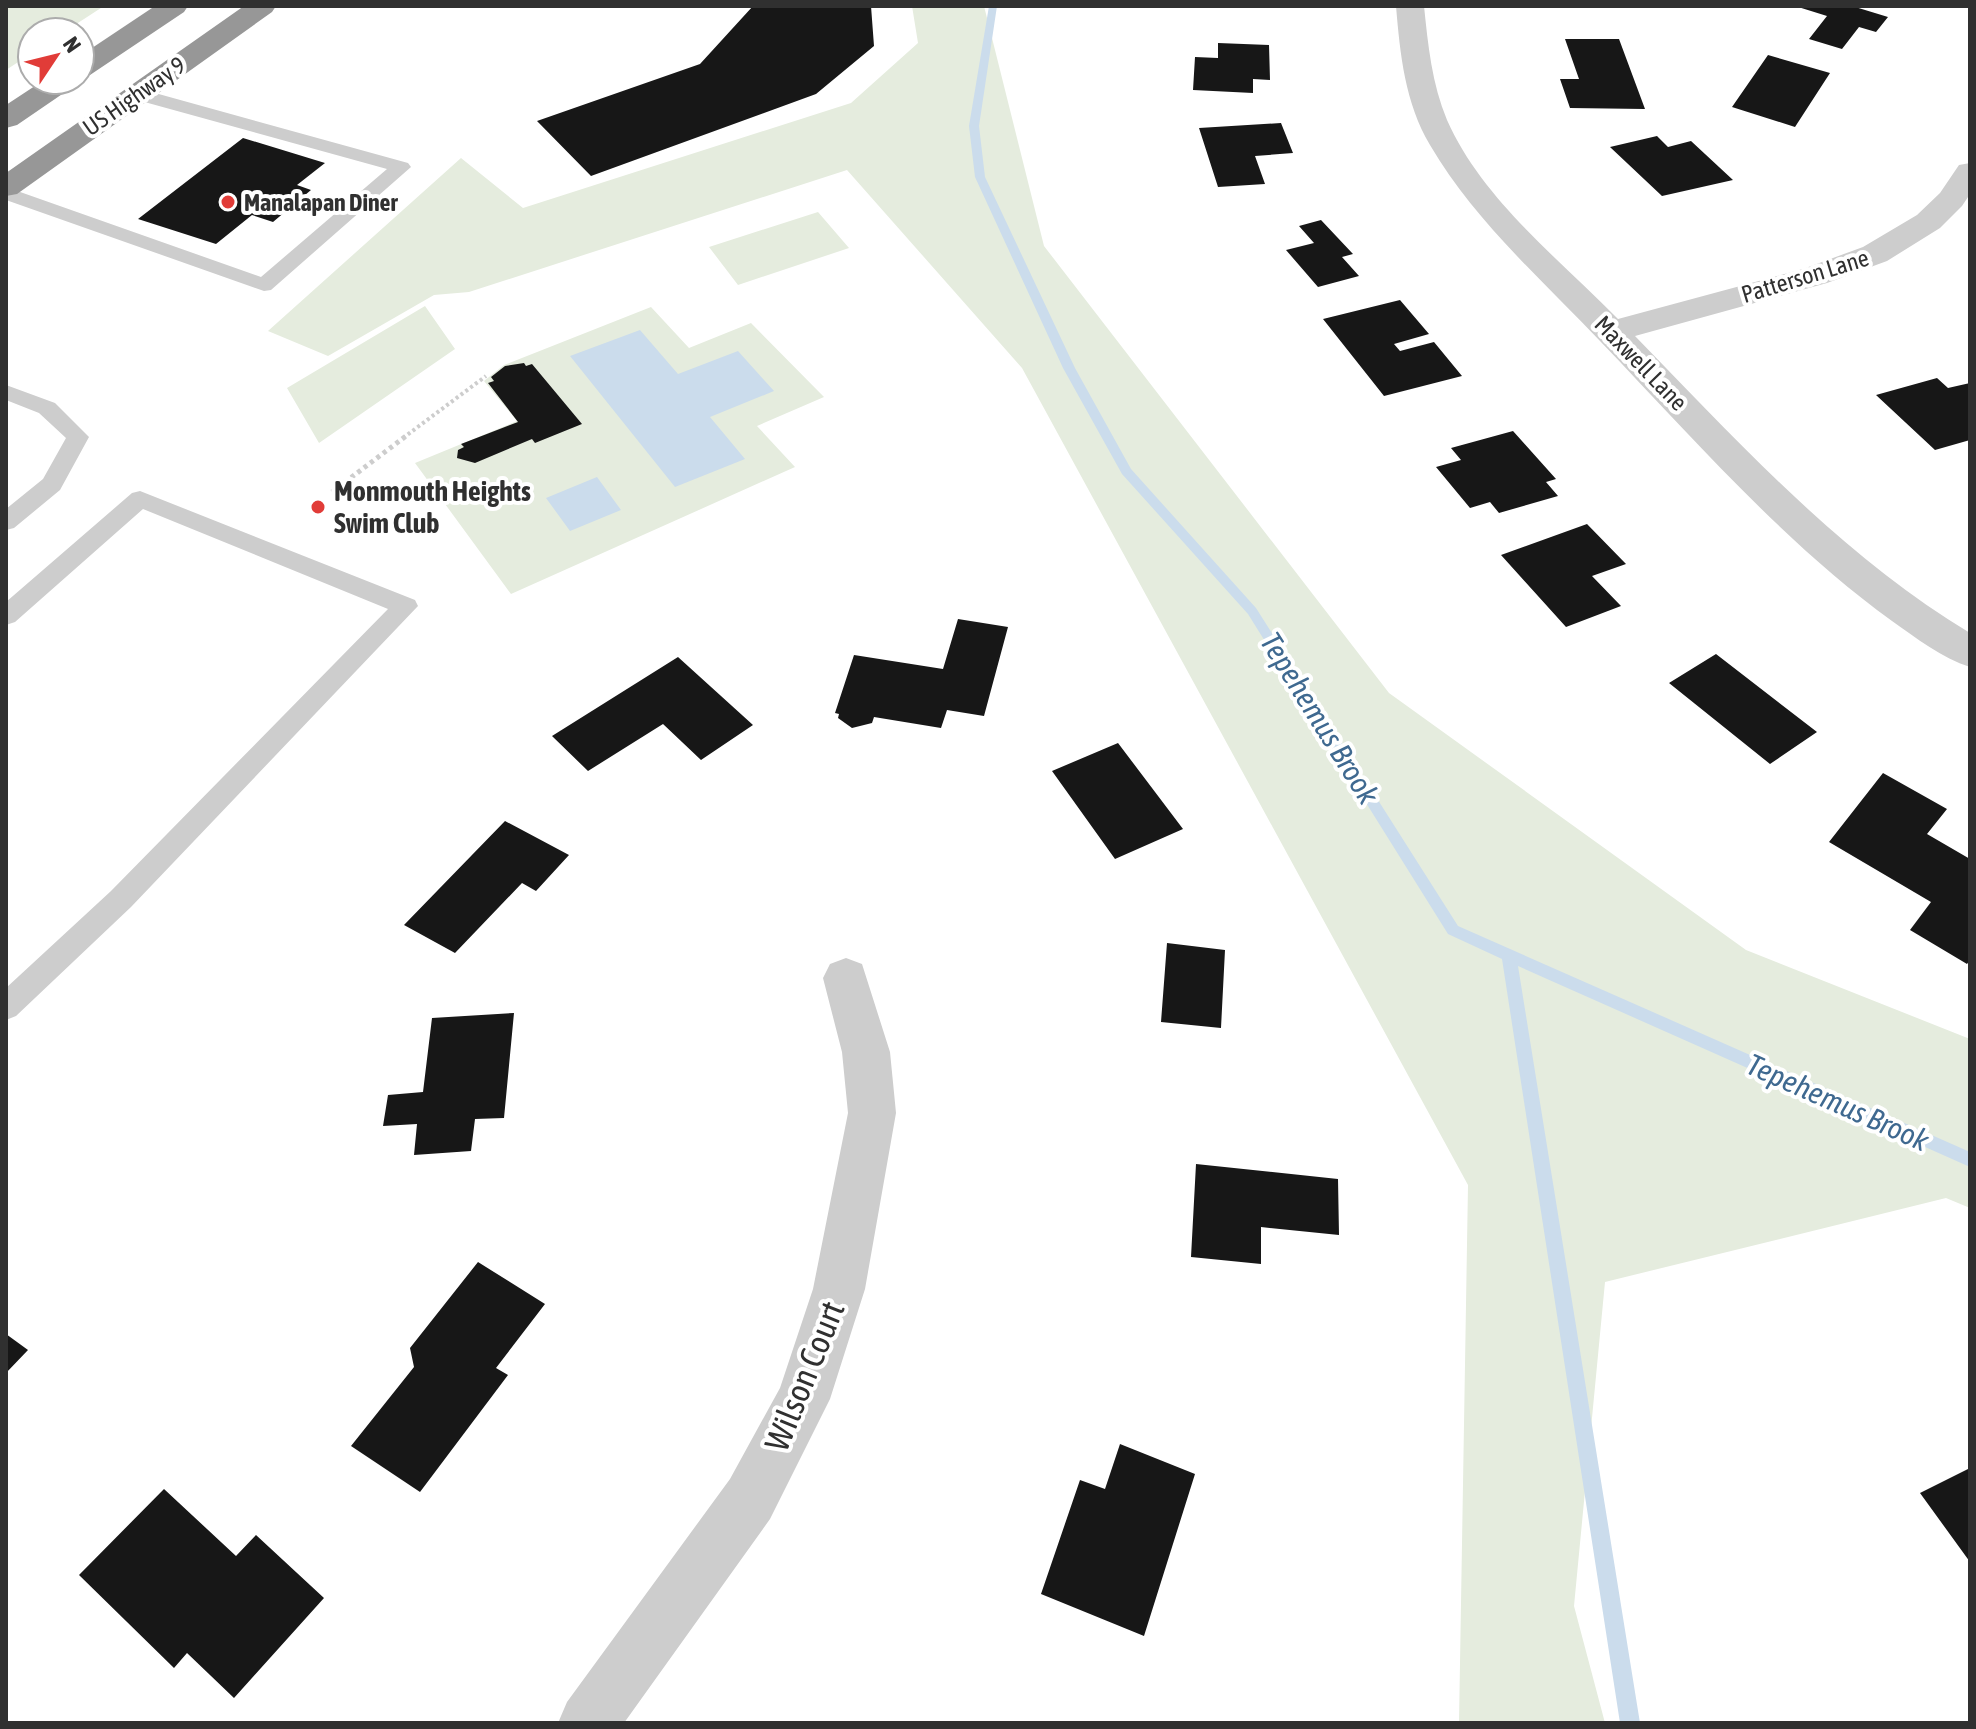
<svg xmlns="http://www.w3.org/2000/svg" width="1976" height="1729" font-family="'Asap Condensed',sans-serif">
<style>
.green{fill:#e5ecde}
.water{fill:#cbdcec}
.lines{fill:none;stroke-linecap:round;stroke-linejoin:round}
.stream{fill:#cbdcec;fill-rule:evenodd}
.building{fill:#171717}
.path-far1{stroke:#cdcdcd;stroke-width:4;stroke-dasharray:3 3;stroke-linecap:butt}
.path{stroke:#cdcdcd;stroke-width:5;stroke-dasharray:4 4;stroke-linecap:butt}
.lane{fill:#cdcdcd;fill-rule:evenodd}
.street{fill:#cdcdcd;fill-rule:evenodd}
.highway{fill:#979797;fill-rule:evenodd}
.poi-dot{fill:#e13c38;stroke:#fff;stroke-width:3}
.labels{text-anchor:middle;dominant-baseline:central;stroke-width:8;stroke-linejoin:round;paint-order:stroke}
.far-street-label{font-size:24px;fill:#303030;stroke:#fff}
.far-poi-label{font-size:24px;font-weight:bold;fill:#303030;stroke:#fff;text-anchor:start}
.poi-label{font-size:28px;font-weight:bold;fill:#303030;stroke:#fff;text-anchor:start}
.water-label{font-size:30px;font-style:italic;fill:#3f6990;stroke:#fff}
.near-street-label{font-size:34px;fill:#303030;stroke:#fff}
</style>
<rect width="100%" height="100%" fill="#fff"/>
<path class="green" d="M6,6H104L64,32H32V53L6,70Z
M912,6H984L1044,246L1389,693L1746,950L1970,1039V1208L1946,1198L1605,1282L1574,1606L1605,1723H1459L1468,1185L1022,368L847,170L469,292L434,295L328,356L268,331L461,158L523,208L851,103L918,43Z
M818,212L849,248L738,285L709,247Z
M425,306L455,349L319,443L287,388Z
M651,307L689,348L751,323L824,397L757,426L795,467L511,594L415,463L517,421L484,381L504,365Z"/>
<path class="water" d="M640,330L678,374L738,351L774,391L710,417L745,459L675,487L570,356Z
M597,477L621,510L570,531L546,498Z"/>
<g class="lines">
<path class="stream" d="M989,6H997L979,126L985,177L1075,368L1131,469L1256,608L1458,926L1970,1152V1167L1518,966L1640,1723H1620L1502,959L1448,934L1248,614L1122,474L1063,368L975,177L969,126Z"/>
</g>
<path class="building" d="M753,6H871L874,46L816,94L591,176L537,121L700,64Z
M1795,6H1852L1888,17L1876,32L1859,27L1842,49L1809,39L1827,16Z
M1565,39H1619L1645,109L1570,108L1560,79H1579Z
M1218,43L1269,45L1270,80L1253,79V93L1193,90L1195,57L1218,58Z
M1768,55L1830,73L1795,127L1732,107Z
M1281,123L1293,153L1255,156L1265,184L1218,187L1199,128Z
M1657,136L1668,147L1691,141L1733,180L1662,196L1610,147Z
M243,138L325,163L297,185L311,190L273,222L252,215L216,244L138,219Z
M1321,220L1353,254L1342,257L1359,276L1318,287L1286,250L1314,243L1299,226Z
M1400,300L1429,334L1394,344L1400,351L1434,342L1462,376L1384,396L1323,319Z
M524,363L526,366L532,364L582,424L535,443L532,439L475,463L457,458L458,450L464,447L461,444L518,422L488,383L494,381L491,377L505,366Z
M1937,378L1948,388L1970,383V440L1935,450L1876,395Z
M1513,431L1556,479L1546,482L1558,496L1499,513L1490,502L1470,508L1436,467L1461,460L1451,448Z
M1587,524L1626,564L1592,576L1621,606L1566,627L1501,555Z
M958,619L1008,627L984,716L947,710L941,728L874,717L872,723L852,728L838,718L839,714L835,713L854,655L943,669Z
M1716,654L1817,732L1770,764L1669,683Z
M678,657L753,725L701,760L663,724L588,771L552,736Z
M1118,743L1183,829L1115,859L1052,771Z
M1883,773L1947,809L1927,834L1970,859V960L1967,964L1910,930L1931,902L1829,842Z
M505,821L569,855L536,891L522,883L455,953L404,925Z
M1167,943L1225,950L1221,1028L1161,1022Z
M514,1013L504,1118L475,1119L471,1151L414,1155L417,1124L383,1126L388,1095L423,1092L432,1018Z
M1196,1164L1338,1179L1339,1235L1261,1227V1264L1191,1257Z
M478,1262L545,1304L496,1368L508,1375L420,1492L351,1446L414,1367L410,1348Z
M6,1334L28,1350L6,1373Z
M1120,1444L1195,1474L1144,1636L1041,1594L1080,1480L1105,1489Z
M1970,1468V1562L1920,1493Z
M164,1489L236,1556L256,1535L324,1598L234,1698L187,1653L174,1668L79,1575Z"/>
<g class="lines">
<path class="path-far1" d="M403,438L486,376"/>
<path class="path" d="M332,492L406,436"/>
<path class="lane" d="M137,88L408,163L411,167L271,290L264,291L6,200V187L261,277L387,169L130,98L128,94L130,90Z
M6,385L55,403L89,437L60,490L14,528L6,530V509L43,479L66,438L39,413L6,400Z
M140,491L415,600L418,606L131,907L16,1016L6,1020V988L111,891L388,609L143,509L15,622L6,625V602L132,493Z"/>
<path class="street" d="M1396,6H1424C1428,45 1432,84 1447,120C1482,199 1559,259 1618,319L1803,269L1863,247L1917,215L1940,193L1959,165L1970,163V194L1962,206L1940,228L1887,261L1827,283L1635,336C1739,443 1841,555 1970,633V667C1942,658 1916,638 1892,621C1783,542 1693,438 1600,341C1541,279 1474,220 1430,145C1405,103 1400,54 1396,6Z
M846,958L862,964L890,1052L896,1113L865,1289L830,1399L770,1519L624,1723H558L567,1702L730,1479L780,1388L813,1289L848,1113L842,1052L823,978L830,964Z"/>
<path class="highway" d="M155,6H188L184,12L90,75L80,78V56Z
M244,6H276L272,12L17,194L6,196V173Z
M44,80H79L74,86L17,125L6,128V105Z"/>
</g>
<g class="poi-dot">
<circle cx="228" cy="202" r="8"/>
<circle cx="318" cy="507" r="8"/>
</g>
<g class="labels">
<g class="far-street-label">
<text transform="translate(134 96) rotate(-35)">US Highway 9</text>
<text transform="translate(1805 276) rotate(-17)">Patterson Lane</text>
<text transform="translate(1641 363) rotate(46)">Maxwell Lane</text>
</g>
<g class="far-poi-label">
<text x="244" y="202">Manalapan Diner</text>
</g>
<g class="poi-label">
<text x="334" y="491">Monmouth Heights<tspan x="334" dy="32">Swim Club</tspan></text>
</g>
<g class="water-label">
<text transform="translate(1320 718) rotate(58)">Tepehemus Brook</text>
<text transform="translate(1838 1102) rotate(24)">Tepehemus Brook</text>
</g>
<g class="near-street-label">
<text transform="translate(804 1376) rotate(-68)">Wilson Court</text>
</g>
</g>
<rect width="1976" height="1729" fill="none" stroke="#303030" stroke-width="16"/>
<g transform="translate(56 56) rotate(55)"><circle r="38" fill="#ffffff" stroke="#acacac" stroke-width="2"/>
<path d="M0-6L14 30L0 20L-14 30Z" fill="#e13c38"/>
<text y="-12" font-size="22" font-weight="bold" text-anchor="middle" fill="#303030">N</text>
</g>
</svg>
